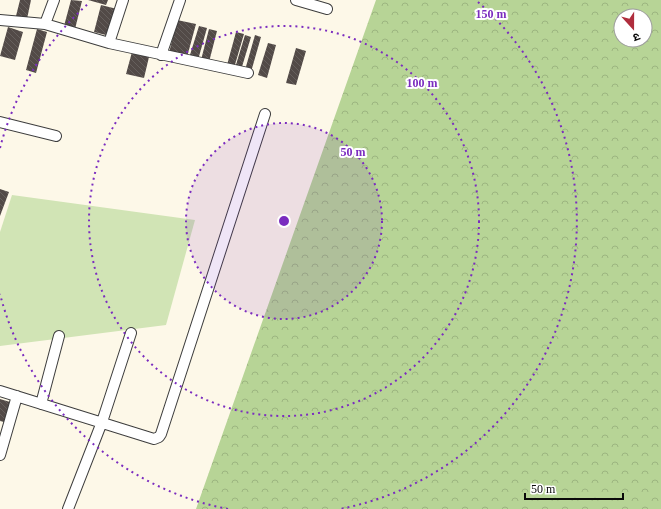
<svg xmlns="http://www.w3.org/2000/svg" width="661" height="509" font-family="'Times New Roman','Noto Sans Devanagari',serif">
<style>
.forest{fill:url(#forest-crowns);fill-rule:evenodd}
.park{fill:#d1e4b5}
.building{fill:url(#building-back-hatch)}
.lines{fill:none;stroke-linecap:round;stroke-linejoin:round}
.street-casing{stroke:#3d3d3d;stroke-width:12}
.street{stroke:#fff;stroke-width:10}
.ring{fill:none;stroke:#7b2cbf;stroke-width:2;stroke-dasharray:2 4}
.centre{fill:#7b2cbf;stroke:#fff;stroke-width:2}
.ring-label{font-size:12px;text-anchor:middle;font-weight:bold;fill:#7b2cbf;stroke:#fff;stroke-width:4;stroke-linejoin:round;paint-order:stroke}
</style>
<defs>
<pattern id="forest-crowns" width="20" height="18" patternUnits="userSpaceOnUse"><rect width="20" height="18" fill="#b7d496"/><path d="M2 6a3 3 0 1 1 6 0M12 15a3 3 0 1 1 6 0" fill="none" stroke="#9cb580"/></pattern>
<pattern id="building-back-hatch" width="6" height="6" patternUnits="userSpaceOnUse"><rect width="6" height="6" fill="#524a47"/><path d="M-1 5l2 2M0 0l6 6M5-1l2 2" fill="none" stroke="#66605d"/></pattern>
</defs>
<rect width="100%" height="100%" fill="#fdf8e8"/>
<path class="forest" d="M376,0H661V509H196ZM621,16H645V40H621Z"/>
<path class="park" d="M12,195L195,220L166,325L0,346V232Z"/>
<path class="building" d="M20,0H31L27,19L16,16Z
M71,0L82,1L75,29L64,26Z
M88,0H108L106,5Z
M101,5L117,9L110,36L94,32Z
M177,20L196,24L187,57L169,53Z
M199,26L207,28L198,60L189,58Z
M8,27L23,32L15,60L0,56Z
M37,29L47,32L36,73L26,70Z
M209,29L217,31L209,62L201,60Z
M236,32L244,34L234,68L227,65Z
M245,35L251,37L241,70L235,68Z
M255,35L261,37L251,72L245,70Z
M268,43L276,45L267,78L258,75Z
M296,48L306,51L296,85L286,83Z
M132,52L149,57L144,78L126,74Z
M0,189L9,192L0,216Z
M0,399L10,402L4,422L0,421Z"/>
<g class="lines">
<g class="street-casing">
<path id="street" d="M296,0L327,9
M0,20L45,24L109,43L248,73
M45,24L54,0
M109,43L123,0
M161,55L180,0
M0,122L56,136
M0,391L154,439L159,437L161,434L265,114
M41,404L59,336
M0,455L17,396
M68,509L102,422L131,333"/>
</g>
<use href="#street" class="street"/>
</g>
<circle cx="284" cy="221" r="98" fill="#7b2cbf" fill-opacity=".12"/>
<g class="ring">
<circle cx="284" cy="221" r="98"/>
<circle cx="284" cy="221" r="195"/>
<path d="M228 509A293 293 0 0 1 0 294M0 148A293 293 0 0 1 90 2M478 2A293 293 0 0 1 340 509"/>
</g>
<circle cx="284" cy="221" r="6" class="centre"/>
<g class="ring-label">
<text x="491" y="18">150 m</text>
<text x="422" y="87">100 m</text>
<text x="353" y="156">50 m</text>
</g>
<g transform="translate(633 28) rotate(159)"><circle r="19" fill="#ffffff" stroke="#9d9d9d"/>
<path d="M0-3L7 15L0 10L-7 15Z" fill="#af2d3d"/>
<text y="-6" font-size="11" font-weight="bold" text-anchor="middle" fill="#0a0a0a">उ</text>
</g>
<path d="M525 493v6h98v-6" fill="none" stroke="#0a0a0a" stroke-width="2"/>
<text x="531" y="493" font-size="12" fill="#0a0a0a" stroke="#ffffff" stroke-width="3" paint-order="stroke">50 m</text>
</svg>
